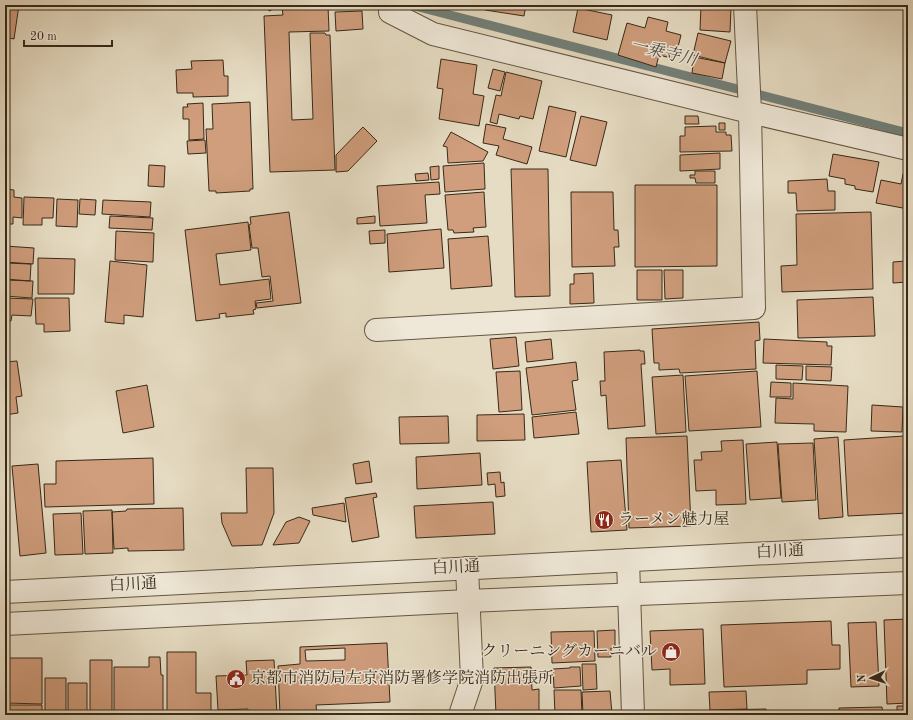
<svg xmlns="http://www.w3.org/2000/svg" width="913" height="720" font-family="'Old Standard TT','Noto Serif JP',serif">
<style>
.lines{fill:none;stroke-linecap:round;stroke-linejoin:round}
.stream{stroke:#72807a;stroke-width:9}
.building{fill:#d09e7d;stroke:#382a18;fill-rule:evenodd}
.minor-casing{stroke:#645643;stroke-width:24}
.tertiary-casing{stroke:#645643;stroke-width:24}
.minor{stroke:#efe8d8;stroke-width:22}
.tertiary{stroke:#efe8d8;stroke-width:22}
.labels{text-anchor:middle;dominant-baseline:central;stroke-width:3;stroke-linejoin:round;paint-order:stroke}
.poi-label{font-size:16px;fill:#382a18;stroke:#efe8d8;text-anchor:start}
.street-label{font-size:16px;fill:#382a18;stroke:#efe8d8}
.water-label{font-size:17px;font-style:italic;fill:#504e41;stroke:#efe8d8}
</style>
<rect width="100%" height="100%" fill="#e6dcc3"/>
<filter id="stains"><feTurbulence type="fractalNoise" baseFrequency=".005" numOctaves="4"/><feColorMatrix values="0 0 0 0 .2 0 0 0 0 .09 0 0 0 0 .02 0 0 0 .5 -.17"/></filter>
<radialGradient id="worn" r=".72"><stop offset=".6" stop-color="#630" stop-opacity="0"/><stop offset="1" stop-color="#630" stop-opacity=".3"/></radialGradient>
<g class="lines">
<path class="stream" d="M411,5L908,133"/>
</g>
<path class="building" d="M5,5H19L14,39L5,37Z
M267,5H283L269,11Z
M486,5H526L524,16L485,10Z
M328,6L329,31L289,32L292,120L313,119L310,33H325L326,35H330L335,170L270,172L264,16L283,15L282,8Z
M701,6L731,8L730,32L700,30Z
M578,8L612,15L607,40L573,32Z
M362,11L363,29L336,31L335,12Z
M648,17L668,22L666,31L681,35L675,59L659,55L656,67L618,55L627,23L645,28Z
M698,33L731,41L725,63L693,55Z
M694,57L725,63L722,79L692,73Z
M441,59L477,65L473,94L484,96L479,126L439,119L443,89L437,88Z
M223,60L224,76H228V96L193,97V93H177L176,70L192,69L191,61Z
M493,69L505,72L500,91L488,88Z
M506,72L542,81L533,119L520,116L519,119L499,114L497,124L490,122L496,95L501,96Z
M250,102L253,189H250V191L216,193V191H209L206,129H213L212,104Z
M203,103L204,139L189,140V119H183V107H188L187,104Z
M549,106L576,112L566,157L539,151Z
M581,116L607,122L596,166L570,160Z
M685,116H698L699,124H685Z
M719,123H725V130H719Z
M486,124L506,128L503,139L532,147L527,164L496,155L499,146L483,143Z
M716,126V132H726V135H731L732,151L680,152V136H685V127Z
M363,127L377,141L348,171L336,172V155Z
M451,132L488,152L483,161L448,163L447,147L443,146Z
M205,140L206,153L188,154L187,141Z
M720,153V169L680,171V155Z
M833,154L879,162L873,192L855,189V186L845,184V179L829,176Z
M484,163L485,189L445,192L443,166Z
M149,165L165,166L164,187L148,186Z
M439,166V179L431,180L430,167Z
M511,169H548L550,296L515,297Z
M695,171H715V183H696L695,178H690V175H695Z
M428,173L429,180L416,181L415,174Z
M903,174L908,175V209L876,203L881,180L901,184Z
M827,179L828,191H835V210L797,211L796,193H788V181Z
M439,182L440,194L425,195L427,223L380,226L377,186Z
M635,185H717V266L635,267Z
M5,189L14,190V197L22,198V218L13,217V224H5Z
M484,192L486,227L473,228L474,232L454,233L453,230H448L445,195Z
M571,192H613L614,230H618L619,247H614L615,266L572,267Z
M24,197L54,198L53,218H42V225H23Z
M57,199L78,200L77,227L56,226Z
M80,199L96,200L95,215L79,214Z
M103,200L151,202L150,217L102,214Z
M289,212L301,303L257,308L256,303L273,301L270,276L262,277L258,248H252L249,225L251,224L250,217Z
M871,212L873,289L782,292L781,266L797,265L796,214Z
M110,216L153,218L152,230L109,228Z
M375,216V223L357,224V218Z
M248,222L251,250L216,254L220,285L269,279L271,299L255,301L256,309L253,310L254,314L226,317V313L219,314L220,318L196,321L185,230Z
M441,229L444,268L389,272L387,234Z
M385,230V243L370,244L369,231Z
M116,231L154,233L153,262L115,260Z
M488,236L492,286L451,289L448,239Z
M5,246L34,248L33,264L5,262Z
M38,258L75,259L74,294H38Z
M110,261L147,265L143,317L124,315V324L105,322Z
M906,261L908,282L893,283V262Z
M5,263L31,264L30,281L5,279Z
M637,270H662V300H637Z
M664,270H683V298L665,299Z
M593,273L594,303L570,304V284H574V274Z
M5,280L33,281L32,298L5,296Z
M873,297L875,336L798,338L797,300Z
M5,298L33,299L31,316L12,315L11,321H5Z
M35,298H69L70,331L44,332V324H36Z
M759,322L760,340L755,341L756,369L680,373L679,369L659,370V363H654L652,329Z
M516,337L519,366L493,369L490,339Z
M551,339L553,359L527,362L525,342Z
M764,339L827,342V346H832L831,365L763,363Z
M640,350V351H644L645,364H641L645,426L608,429L606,395L601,396L600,381H605L604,352Z
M17,361L22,396L16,397L18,413L5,415V362Z
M576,362L578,380L572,381L576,410L532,415L526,368Z
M776,365L803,366L802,380L776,379Z
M806,366L832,367L831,381L806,380Z
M520,371L522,410L499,412L496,372Z
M757,371L761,427L689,431L685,376Z
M683,375L686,432L656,434L652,377Z
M771,382L791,383V397H770Z
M793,383L848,386L846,432L814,431V424L775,423L776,398L793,399Z
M147,385L154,427L123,433L116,391Z
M872,405L903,407L902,432L871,431Z
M576,412L579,434L534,438L532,417Z
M524,414L525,440L477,441V415Z
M448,416L449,443L400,444L399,417Z
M687,436L691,526L629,528L626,438Z
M904,436L908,450V513L848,516L844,440Z
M838,437L843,517L819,519L814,439Z
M743,440L746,504L716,505V490L696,491L694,460H702L701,452L722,451L721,441Z
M777,442L781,498L750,500L746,444Z
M813,443L816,500L782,502L778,444Z
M480,453L482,485L417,489L416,457Z
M153,458L154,504L45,507L44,484H56V461Z
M621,460L627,530L591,532L587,462Z
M369,461L372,482L356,484L353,464Z
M38,464L46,553L20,556L12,466Z
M246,468H273L274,513L262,545L232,546L222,523L221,513H247Z
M500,472L501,483L504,482L505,496L496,497L495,484L488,485L487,473Z
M376,493L377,497L373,498L379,537L352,542L345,498Z
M493,502L495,534L416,538L414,506Z
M344,503L346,522L313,515L312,508Z
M183,508L184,550L128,551V548L114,549L112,512L126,511L127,509Z
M112,510L113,553L85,554L83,511Z
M81,513L83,554L55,555L53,514Z
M299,517L310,521L299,543L273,545L286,522Z
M908,619V703L887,704L884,620Z
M831,621L832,645H840V669L807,670V684L724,687L721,625Z
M876,622L879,686L851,687L848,623Z
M703,629L705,684L670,685V669L652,670L650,631Z
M615,630V648H611V657H598L597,631Z
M594,631L595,661L552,663L551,632Z
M387,643L390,702L316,705L317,715H280L278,666L300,664V647ZM345,648V660L306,661L305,650Z
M167,652H196V693H211V715H167Z
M149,657H160L161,675H163V715H114V667H149Z
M5,658H42V704L5,703Z
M90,660H112V715H90Z
M274,660L277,715H248V709L218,710L216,676L247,675L246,661Z
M582,664H596L597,689L583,690Z
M531,667L532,690L539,689V715H496L494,668Z
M570,667H580L581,686L554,688L553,669L570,668Z
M45,678H66V715H45Z
M68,683H87V715H68Z
M554,690H581L582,715H555Z
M610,691L612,714L583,715L582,692Z
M746,691L747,709L710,710L709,692Z
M6,705H42V715H6Z
M897,706H908V715H888L897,714Z
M882,707L883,715H839V708Z
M766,709V715H722L721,710Z"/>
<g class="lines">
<g class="minor-casing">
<path id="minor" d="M390,5V12L433,34L750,112L908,149
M376,330L754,308L750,112L745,5
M628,560L633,715
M460,715L472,679L467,568"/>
</g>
<g class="tertiary-casing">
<path id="tertiary" d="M5,592L908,546
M5,624L468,601L908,583"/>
</g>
<use href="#minor" class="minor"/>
<use href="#tertiary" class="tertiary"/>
</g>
<defs>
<g id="restaurant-disc" transform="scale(1)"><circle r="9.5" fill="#8f2418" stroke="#efe8d8"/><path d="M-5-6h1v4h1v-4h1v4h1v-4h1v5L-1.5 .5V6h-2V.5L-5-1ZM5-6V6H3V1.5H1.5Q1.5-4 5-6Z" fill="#fff"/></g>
<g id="shop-disc" transform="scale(1)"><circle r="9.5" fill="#8f2418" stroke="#efe8d8"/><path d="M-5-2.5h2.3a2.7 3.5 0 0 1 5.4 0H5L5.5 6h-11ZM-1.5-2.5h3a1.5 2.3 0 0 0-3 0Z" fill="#fff"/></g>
<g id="civic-disc" transform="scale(1)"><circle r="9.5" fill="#8f2418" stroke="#efe8d8"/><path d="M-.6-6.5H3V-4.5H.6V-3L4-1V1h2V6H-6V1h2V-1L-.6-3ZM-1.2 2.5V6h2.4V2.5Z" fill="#fff"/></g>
</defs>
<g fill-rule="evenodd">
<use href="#restaurant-disc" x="604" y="520"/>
<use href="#shop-disc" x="671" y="652"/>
<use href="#civic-disc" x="236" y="679"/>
</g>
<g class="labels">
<g class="poi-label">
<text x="618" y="520">ラーメン魅力屋</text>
<text x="657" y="652" text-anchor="end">クリーニングカーニバル</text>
<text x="250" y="679">京都市消防局左京消防署修学院消防出張所</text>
</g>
<g class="street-label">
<text transform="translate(780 552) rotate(-3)">白川通</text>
<text transform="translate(456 568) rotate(-3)">白川通</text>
<text transform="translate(133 585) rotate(-3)">白川通</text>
</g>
<g class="water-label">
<text transform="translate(663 53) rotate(14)">一乗寺川</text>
</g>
</g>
<rect width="913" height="720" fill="none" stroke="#e6dcc3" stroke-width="20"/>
<rect x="6" y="6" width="901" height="708" fill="none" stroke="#382a18" stroke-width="2"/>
<rect x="10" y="10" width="893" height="700" fill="none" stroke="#382a18"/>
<g transform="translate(871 678) rotate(266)" stroke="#efe8d8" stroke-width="3" paint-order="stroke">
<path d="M0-3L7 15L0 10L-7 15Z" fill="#382a18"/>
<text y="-6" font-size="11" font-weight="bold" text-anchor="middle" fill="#382a18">N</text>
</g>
<path d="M24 40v6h88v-6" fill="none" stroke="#382a18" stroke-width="2"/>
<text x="30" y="40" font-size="12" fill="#382a18" stroke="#efe8d8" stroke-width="3" paint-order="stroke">20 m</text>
<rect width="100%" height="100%" filter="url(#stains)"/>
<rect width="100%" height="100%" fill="url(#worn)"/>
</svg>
